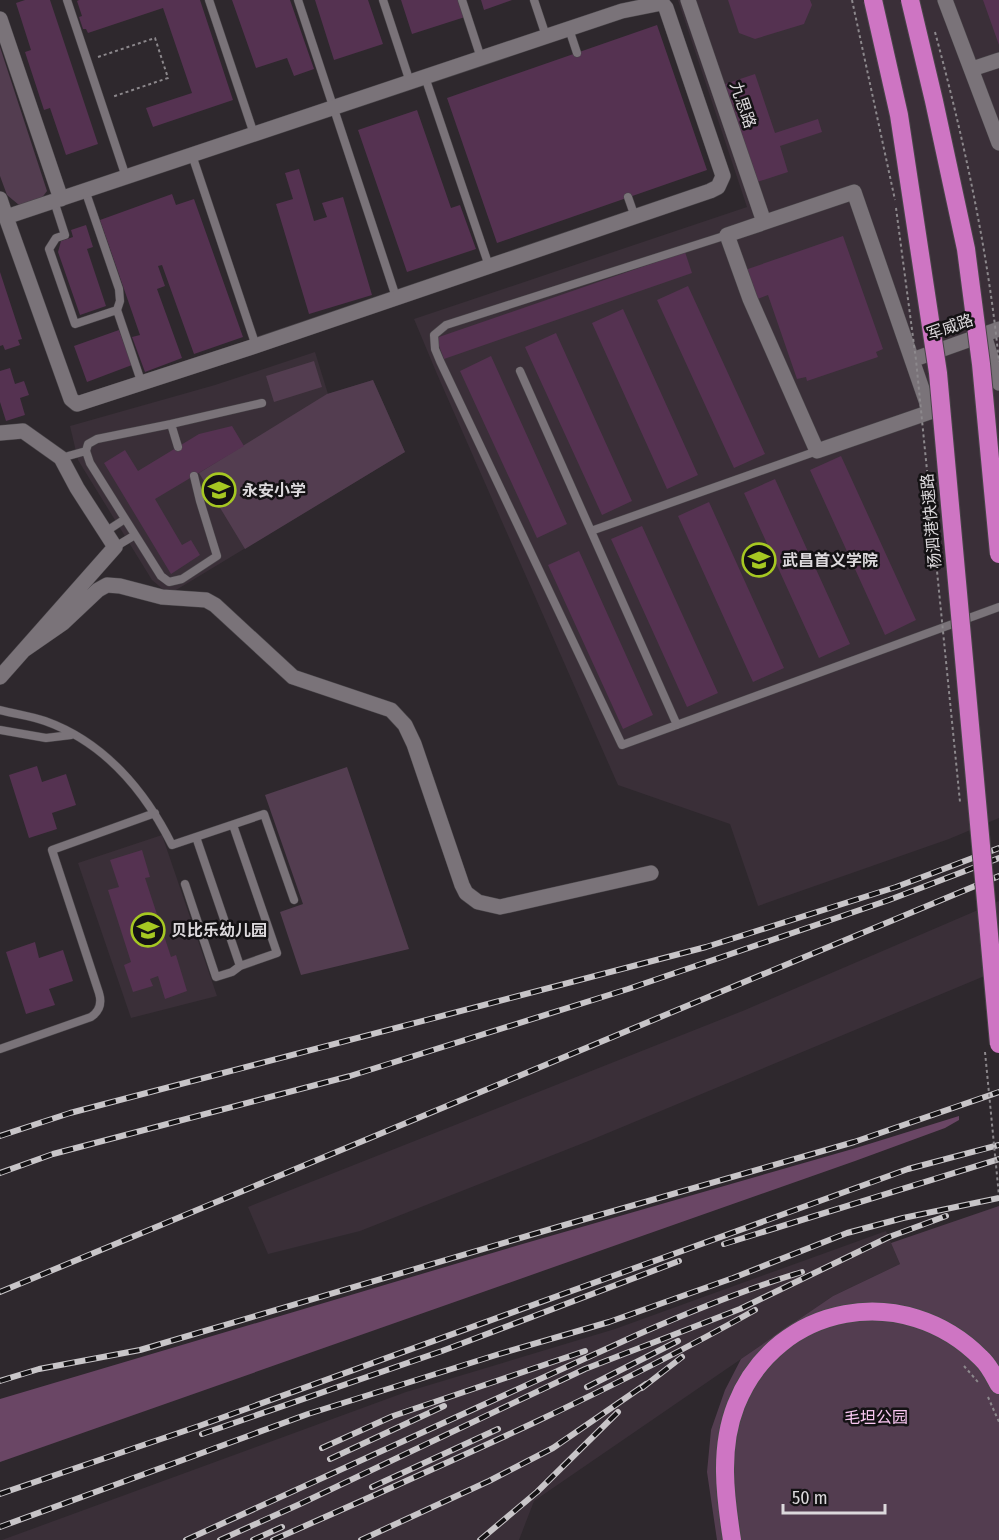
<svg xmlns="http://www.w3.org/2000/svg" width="999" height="1540" font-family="'Fira Sans Condensed','Noto Sans SC',sans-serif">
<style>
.built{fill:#3a2f38}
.green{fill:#533d50}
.forest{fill:#6a4665}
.building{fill:#553251}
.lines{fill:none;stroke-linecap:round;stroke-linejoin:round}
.lane-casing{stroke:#494549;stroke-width:9}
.street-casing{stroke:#494549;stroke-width:16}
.highway-casing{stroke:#494549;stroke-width:20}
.path{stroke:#8c888c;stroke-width:2;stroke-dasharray:3 3;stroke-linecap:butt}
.lane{stroke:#7a7379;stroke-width:8}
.street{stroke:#7a7379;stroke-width:15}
.highway{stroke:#ce75c3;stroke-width:18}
.rail-casing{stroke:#c8c5c8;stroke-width:6}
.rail{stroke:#141214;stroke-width:4;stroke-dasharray:11;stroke-linecap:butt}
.highway-bridge-casing{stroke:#494549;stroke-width:20;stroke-linecap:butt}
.path-bridge{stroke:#8c888c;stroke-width:2;stroke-dasharray:3 3;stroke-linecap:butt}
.highway-bridge{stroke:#ce75c3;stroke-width:18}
.labels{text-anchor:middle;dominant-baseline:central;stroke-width:5;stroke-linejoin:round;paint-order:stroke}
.street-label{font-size:16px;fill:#dcd9dc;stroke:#141214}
.poi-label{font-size:16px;font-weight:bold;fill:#dcd9dc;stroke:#141214;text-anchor:start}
.park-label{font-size:16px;fill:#f9c7f1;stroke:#141214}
</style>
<rect width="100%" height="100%" fill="#2e282d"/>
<path class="built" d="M678,0H999V818L949,839L758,906L730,824L618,785L437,374L414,319L747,207Z
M315,352L328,394L373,380L405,452L176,590L165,591L152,580L78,460L70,426L215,385Z
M162,835L217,996L131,1018L78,863Z
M999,901V970L591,1140L360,1231L268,1254L248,1207L745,1010Z
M886,1231L900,1264L833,1296L534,1501L519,1540H2L406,1392L615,1329Z"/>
<path class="green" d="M0,47L47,191L41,199L19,205L7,195L0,176Z
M314,361L322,387L274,402L266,376Z
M373,380L405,452L245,549L199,473L327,394Z
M347,767L409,949L301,975L280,912L303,904L265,795Z
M999,1206V1540H717L707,1472L711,1430L725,1390L741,1359L833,1296L900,1264L891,1243Z"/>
<path class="forest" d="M959,1116V1120L945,1128L855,1161L0,1462V1399L526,1243L856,1148Z"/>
<path class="building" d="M25,0H50L98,144L66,155L50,108L44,110L25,52L31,50L16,3Z
M79,0H200L233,100L153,127L146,108L192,93L163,8L88,33L86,29H83L79,17L82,16L77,1Z
M232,0H290L314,69L294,76L287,58L256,68Z
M315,0H368L383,44L334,60Z
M401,0H459L465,17L412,34Z
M481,0H512L484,10Z
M728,0H810L812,5L804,24L755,39L739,33Z
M983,0H999V45Z
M657,25L707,170L497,243L447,98Z
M755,74L775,133L818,119L822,132L780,146L788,172L754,183L722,85Z
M417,110L451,208L460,205L476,249L407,272L358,130Z
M299,169L314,221L327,217L322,203L343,197L372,295L309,314L276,204L293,199L285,173Z
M172,194L176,205L194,199L243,337L194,354L162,265L158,266L165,286L157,289L182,358L145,372L132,337L140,335L100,220Z
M86,225L93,247L87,249L106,306L80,315L58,252L61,241L73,237L71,230Z
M843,236L883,349L876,352L878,357L807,381L806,377L797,379L768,295L755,300L745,270Z
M685,252L692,273L444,359L436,338Z
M0,272L22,339L18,340L20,345L5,350L3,345L0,346Z
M688,286L765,454L734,468L657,300Z
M623,309L698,475L667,489L592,323Z
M119,330L132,365L87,382L74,346Z
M556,333L632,501L602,515L525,347Z
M491,356L567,524L537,538L460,371Z
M10,368L15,384L24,381L29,395L20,398L25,415L6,421L0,402V371Z
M232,426L244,446L155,499L182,545L191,540L200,555L171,574L104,463L125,450L138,471L199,434Z
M841,456L916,620L885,635L810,470Z
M775,479L850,644L819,658L744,493Z
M709,502L784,668L753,682L678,516Z
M642,526L718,693L687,707L611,539Z
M579,551L653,715L623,729L548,565Z
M37,766L42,782L66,774L76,805L52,813L57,829L29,838L9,775Z
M142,850L150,877L145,878L171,957L176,955L187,991L165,999L158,976L150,979L153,986L133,992L124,965L131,962L108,890L119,887L110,860Z
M35,942L39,958L63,950L73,981L49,989L55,1005L26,1014L6,952Z"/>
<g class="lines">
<g class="lane-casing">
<path id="lane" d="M67,0L126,177
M209,0L254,134
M298,0L396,297
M383,0L410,82
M462,0L481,58
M534,0L546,36
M569,29L577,53
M425,77L489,266
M192,155L256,346
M85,190L119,289L120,301L117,310L142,384
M628,197L635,217
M54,201L65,235L56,238L49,249L75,324L117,310
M727,235L446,325L434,335L435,349L440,361L622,745L999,607
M520,371L677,725
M171,424L262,403
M178,447L171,424L97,439L88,444L86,451L90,463L161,576L169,582L182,579L217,556L200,501L194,476
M61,458L86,451
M591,531L817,451
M105,532L125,519
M115,547L135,535
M0,710C15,714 31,716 45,721C104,742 145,791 172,845L264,814L294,900
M0,730L46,738L71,735
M196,837L240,966L277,953L233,825
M185,884L216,977L232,972L240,966
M0,1049L91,1017C100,1011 102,1003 99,993L52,850L155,813"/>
</g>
<g class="street-casing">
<path id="street" d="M688,0L764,222
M945,0L999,143
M0,19L61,199
M972,69L999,60
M854,192L930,412L817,451L750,299L727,235Z
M0,199L6,217L71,399L77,404L252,347L710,191L718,187L723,176L666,8L662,3L622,11L6,217
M984,335L999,383
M912,360L999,329
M0,433L23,431L61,458L77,488L115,547L0,677
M24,650L63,623L98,590L107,585L120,586L162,597L206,600L215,605L293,677L391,710L405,725L414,744L462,885L466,893L478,902L500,907L651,873"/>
</g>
<g class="highway-casing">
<path id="highway" d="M732,1540C725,1495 719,1448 736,1405C777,1302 905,1281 981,1358C989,1365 994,1376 999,1385"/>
</g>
<path class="path" d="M98,57L155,38L168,78L112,97
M964,1366L978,1382
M988,1397L999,1422"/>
<use href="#lane" class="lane"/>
<use href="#street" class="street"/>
<use href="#highway" class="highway"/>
<g class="rail-casing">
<path id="rail" d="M0,1136L70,1113L706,947L896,887L999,848
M0,1173L53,1154L350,1076L628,989L889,900L999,858
M724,1244L999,1159
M0,1292L999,876
M0,1381L39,1369L140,1350L561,1226L854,1142L999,1092
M587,1387L678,1341
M642,1388L682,1357
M202,1434L442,1351L679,1261
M322,1448L393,1416L585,1351
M330,1459L444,1406
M372,1487L498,1429
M0,1494L199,1426L908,1169L999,1145
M0,1527L308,1414L496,1355L609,1322L733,1278L847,1233L903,1218L999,1198
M186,1540L639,1334C692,1311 746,1289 802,1272
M220,1540L300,1504L585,1369L740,1309L889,1237L946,1216
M253,1540L282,1527
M273,1540C436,1468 600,1397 755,1310
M361,1540L489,1481L553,1448L646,1384
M480,1540L537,1492L618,1412"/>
</g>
<use href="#rail" class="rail"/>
<g class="highway-bridge-casing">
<path id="highway-bridge" d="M873,0L899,115L938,373L999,1044
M910,0L934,101L966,249L981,364L999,554"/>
</g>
<path class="path-bridge" d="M852,0L895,200
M935,32C964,140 988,250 999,362
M896,208L916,360L960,802
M985,1052L999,1196"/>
<use href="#highway-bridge" class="highway-bridge"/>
</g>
<defs>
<g id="school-ring" transform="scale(1.725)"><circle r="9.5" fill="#141214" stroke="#a6c822" stroke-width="1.5"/><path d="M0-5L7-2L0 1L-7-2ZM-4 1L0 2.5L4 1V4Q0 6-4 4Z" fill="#a6c822"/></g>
<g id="university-ring" transform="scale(1.725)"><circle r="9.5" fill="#141214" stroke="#a6c822" stroke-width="1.5"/><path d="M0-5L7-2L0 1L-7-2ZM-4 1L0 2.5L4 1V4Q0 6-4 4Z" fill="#a6c822"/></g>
</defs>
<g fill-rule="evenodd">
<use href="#school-ring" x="219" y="490"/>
<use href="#university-ring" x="759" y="560"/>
<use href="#school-ring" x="148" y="930"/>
</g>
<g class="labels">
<g class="street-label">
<text transform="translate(743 105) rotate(71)">九思路</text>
<text transform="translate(950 327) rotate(-19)">军威路</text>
<text transform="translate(931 521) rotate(-95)">杨泗港快速路</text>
</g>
<g class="poi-label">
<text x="242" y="490">永安小学</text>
<text x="782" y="560">武昌首义学院</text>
<text x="171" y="930">贝比乐幼儿园</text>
</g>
<g class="park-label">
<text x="876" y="1417">毛坦公园</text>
</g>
</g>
<path d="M783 1504v9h102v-9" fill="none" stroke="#dcd9dc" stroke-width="3"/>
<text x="792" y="1504" font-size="18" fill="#dcd9dc" stroke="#141214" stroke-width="4.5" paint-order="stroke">50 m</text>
</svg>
